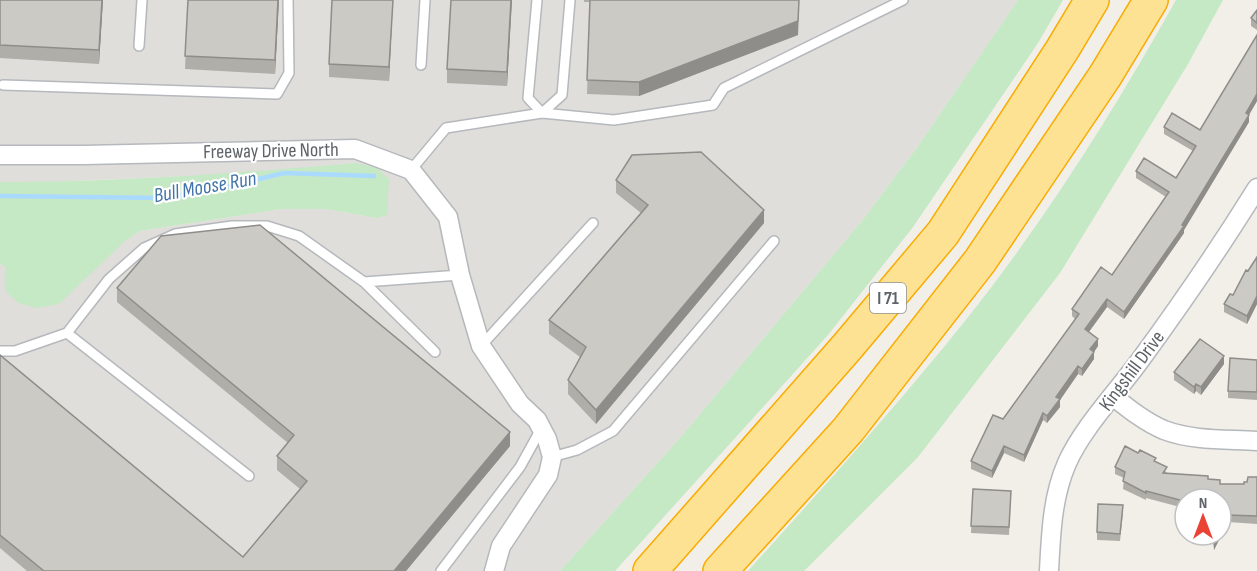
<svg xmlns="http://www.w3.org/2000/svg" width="1257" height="571" font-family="'Sofia Sans Condensed',sans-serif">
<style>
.industrial{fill:#e0deda}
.green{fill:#c5e8c5}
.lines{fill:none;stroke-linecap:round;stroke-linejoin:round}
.stream{stroke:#aadaff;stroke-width:4.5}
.lane-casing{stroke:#b5b8bc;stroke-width:12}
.street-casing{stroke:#b5b8bc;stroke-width:21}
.highway-casing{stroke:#f9ab00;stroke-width:36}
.lane{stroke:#fff;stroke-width:9}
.street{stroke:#fff;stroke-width:18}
.highway{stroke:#fde293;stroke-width:33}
.wall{fill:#afaea9}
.shaded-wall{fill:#8f8d8a}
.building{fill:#cccac5;stroke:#8f8d8a;stroke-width:1.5}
.labels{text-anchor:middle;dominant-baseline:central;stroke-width:4.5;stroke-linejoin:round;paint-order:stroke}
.shield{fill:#fff;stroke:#8f9295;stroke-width:1.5}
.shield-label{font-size:18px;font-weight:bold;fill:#5f6368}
.street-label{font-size:20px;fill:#5f6368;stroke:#fff}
.water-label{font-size:21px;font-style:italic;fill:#4174aa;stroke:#fff}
</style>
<rect width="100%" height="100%" fill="#f1efe8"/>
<path class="industrial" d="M0,0H1018L918,146L861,222L679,439L560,571H0V264L5,267V290L125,241L140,231L281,209H326L376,218L356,163L234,174L49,182H0Z"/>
<path class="green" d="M1018,0H1063L1038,43L913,227L828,335L615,571H560L679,439L861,222L918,146Z
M1176,0H1223L1188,64L1060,273L918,457L804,571H748C822,489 896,407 965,321C1044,222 1114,111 1176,0Z
M356,163L377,168L389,179L387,215L376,218L326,209H281L140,231L125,241L59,304L36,308L18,303L5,290V267L0,264V182C119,182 238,173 356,163Z"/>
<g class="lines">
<path class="stream" d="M0,196L165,198L221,188L284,173L374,176"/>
<g class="lane-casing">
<path id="lane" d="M537,0L528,98L542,113
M139,46L142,0
M421,65L425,0
M3,85L277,94L289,73L288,0
M542,113L562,95L570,0
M411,170L446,128L542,113L614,120L713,105L724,88L903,0
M67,333L109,279L144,248L175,234L232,226H267L299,236L364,282
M481,346L593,223
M0,351H15L67,333L249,476
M435,352L364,282L460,275
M552,457L577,450L613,431L774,241
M441,571L520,467L541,429"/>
</g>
<g class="street-casing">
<path id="street" d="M0,155H84L355,149L411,170L448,217L460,275L481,346L520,404L537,420L547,439L552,457L548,475L501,546L494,571
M1114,397C1129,409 1145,422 1164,430C1193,441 1227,439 1257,441
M1049,571C1051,534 1052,497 1067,463C1083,427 1118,391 1141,359C1182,303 1221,246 1257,188"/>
</g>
<g class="highway-casing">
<path id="highway" d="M650,571L847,347L943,233L1062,50L1092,0
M720,571L848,430L980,261L1105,76L1151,0"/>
</g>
<use href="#lane" class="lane"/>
<use href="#street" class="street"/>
<use href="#highway" class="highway"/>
</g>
<path class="wall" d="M0,0H103L99,64L0,58Z
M188,0H279L275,74L185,69Z
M393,0L389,81L329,77V64Z
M512,0L507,86L447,83V69Z
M584,0H799L798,35L639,96L587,94L590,2H584Z
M1257,10V30L1251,26V18Z
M1257,35V101L1249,115V122L1184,230V233L1124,319L1107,307L1089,332L1098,346L1094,352V359L1082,376L1078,374L1060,400V407L1047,423L1043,420L1024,462L1004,453L992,478L971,469V461L1003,419L1075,319L1072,316V309L1112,275L1166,197L1136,178V171L1176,178L1193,151L1164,134V127L1200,130Z
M616,180L764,223L596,424L568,394V380L580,357L549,334V320L641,213L616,193Z
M1257,257V304L1247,324L1224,312V304L1233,295Z
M117,288L510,446L406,571H27L0,548V355L243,557L300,489L277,470V456L288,443L117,302Z
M1257,360V400L1228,398V391Z
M1224,364L1201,395L1196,391L1194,394L1174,380V372Z
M1156,461L1167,473L1208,479L1220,484H1244L1247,482L1257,477V524L1228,522L1214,550L1212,535H1221V499H1185V519L1180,517V507L1146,498V500L1123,489L1124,478L1115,474V467Z
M973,489L1011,491L1009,535L971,533Z
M1123,513L1120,541L1097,540V532Z"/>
<path class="shaded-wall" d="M102,0H103L99,64V50Z
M278,0H279L275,74V60Z
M393,0L389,81V67Z
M511,0H512L507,86V72Z
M799,0L798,35L639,96V82Z
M1257,94V101L1246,120V113Z
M1249,115V122L1184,230V233L1124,319V312L1182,225Z
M764,210V223L596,424V410Z
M1257,296V304L1247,324V316Z
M1107,299V307L1085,337V329Z
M1098,339V346L1094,352V359L1082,376V369L1090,349Z
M1224,356V364L1201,395V387Z
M1078,366V374L1060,400V407L1047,423V416L1056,397Z
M1196,384V391L1194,394V387Z
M1043,413V420L1024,462V455Z
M510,432V446L406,571H394Z
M1004,446V453L992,478V471Z
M1228,515V522L1214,550V542L1217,535H1221V528Z"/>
<path class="building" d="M0,0H102L99,50L0,45Z
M188,0H278L275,60L185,56Z
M332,0H393L389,67L329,64Z
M451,0H511L507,72L447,69Z
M590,0H799L798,21L639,82L587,80Z
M1257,10V23L1251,18Z
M1257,35V94L1246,113L1249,115L1182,225L1184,226L1124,312L1107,299L1085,329L1098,339L1090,349L1094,352L1082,369L1078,366L1056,397L1060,399L1047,416L1043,413L1024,455L1004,446L992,471L971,461L993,415L1003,419L1079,314L1072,309L1101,267L1112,275L1169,192L1136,171L1144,158L1176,178L1196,146L1164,127L1172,113L1200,130Z
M701,152L764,210L596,410L568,380L586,347L549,320L648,205L616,180L632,155Z
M260,225L510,432L394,571H44L0,535V355L243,557L307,481L277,456L294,435L117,288L161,236Z
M1257,257V296L1247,316L1224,304L1230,294L1233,295L1246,270L1248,271Z
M1200,339L1224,356L1201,387L1196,384L1194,387L1174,372Z
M1230,358L1257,360V392L1228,391Z
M1125,446L1138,453L1140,450L1156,458L1154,461L1167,467L1163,473L1208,476V479L1220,480V484H1244V482H1247L1248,477H1257V516L1228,515L1221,528V499H1185V512L1180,510V500L1146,491V493L1123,481L1125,472L1115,467Z
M973,489L1011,491L1009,527L971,526Z
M1098,504L1123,505L1120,534L1097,532Z
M1213,535H1217L1214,542Z"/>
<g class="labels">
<rect class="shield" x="870" y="283" width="36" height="30" rx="4.5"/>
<g class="shield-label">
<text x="888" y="298">I 71</text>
</g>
<g class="street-label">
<text transform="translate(271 151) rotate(-1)">Freeway Drive North</text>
<text transform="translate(1132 371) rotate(-53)">Kingshill Drive</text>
</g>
<g class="water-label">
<text transform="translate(205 187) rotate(-10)">Bull Moose Run</text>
</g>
</g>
<g transform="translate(1203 517)"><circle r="28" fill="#ffffff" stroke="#bfc1c3" stroke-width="1.5"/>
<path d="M0-4.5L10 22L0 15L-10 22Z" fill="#ea4335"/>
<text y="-9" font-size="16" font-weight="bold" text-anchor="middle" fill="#5f6368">N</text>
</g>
</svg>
